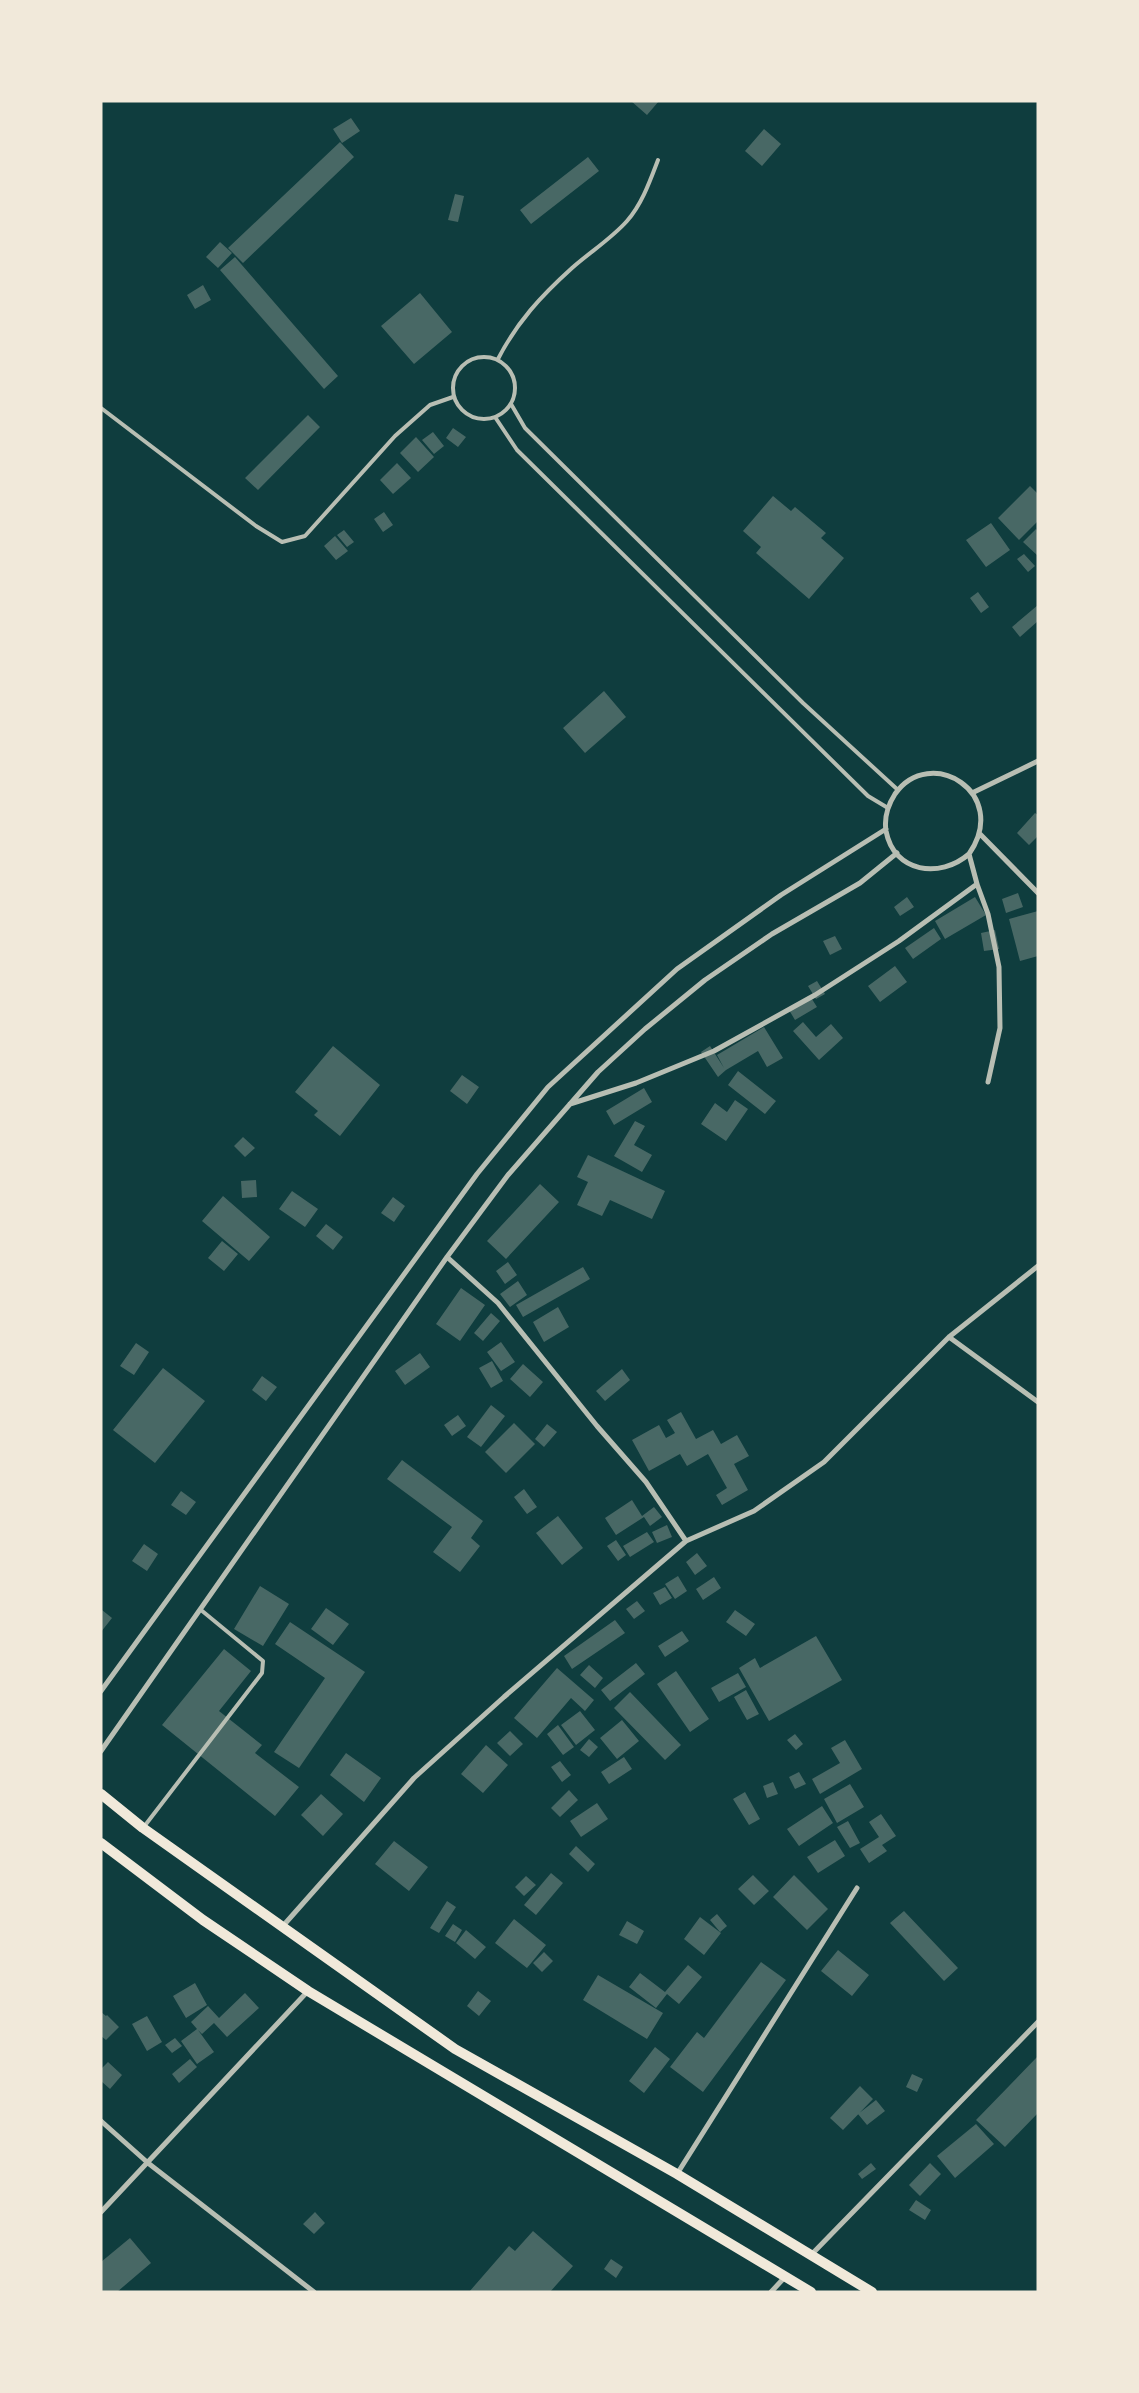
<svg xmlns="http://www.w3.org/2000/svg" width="1139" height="2393" font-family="Merriweather,serif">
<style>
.building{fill:#486865}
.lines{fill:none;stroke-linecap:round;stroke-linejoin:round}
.service{stroke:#b8beb3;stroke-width:4}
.minor{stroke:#b8beb3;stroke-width:5}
.secondary{stroke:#f1e9da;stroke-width:10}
</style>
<rect width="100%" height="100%" fill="#0f3d3e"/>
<path class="building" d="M631,101H659L647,115Z
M351,118L360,131L342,143L333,129Z
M764,129L781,144L762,166L745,151Z
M340,142L354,157L243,263L228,248Z
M588,157L599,171L531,224L520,210Z
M455,194L464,196L458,222L448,220Z
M220,242L232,253L218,268L206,257Z
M235,257L338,376L324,389L220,270Z
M203,285L211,300L195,309L187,295Z
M420,293L452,332L414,364L381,326Z
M308,415L320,427L258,490L245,478Z
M453,428L466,437L458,447L446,438Z
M433,432L444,446L434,454L422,440Z
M416,437L434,457L418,472L400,453Z
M397,463L411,478L393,494L380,480Z
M1030,486L1038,494V521L1019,540L998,518Z
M773,496L791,511L795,507L826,533L821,538L844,558L809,599L756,553L761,547L743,531Z
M384,512L393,525L383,532L374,519Z
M991,523L1010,550L986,567L966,540Z
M1036,529L1038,532V556L1023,542Z
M344,530L354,542L347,547L337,535Z
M335,536L348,551L336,560L324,546Z
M1024,554L1035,566L1028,572L1017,559Z
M978,592L989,607L981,613L970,598Z
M1038,605V621L1020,637L1012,627Z
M604,691L626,717L585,753L563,728Z
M1035,813L1038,815V836L1029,845L1017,833Z
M1018,893L1023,907L1006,913L1002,899Z
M907,897L914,907L900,916L894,907Z
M975,897L986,915L945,939L935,921Z
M1038,911V956L1020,961L1009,919Z
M934,928L941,939L913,959L905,948Z
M995,930L999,949L984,951L981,933Z
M835,936L842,949L830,955L823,941Z
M895,966L907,982L880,1002L868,986Z
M817,981L825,994L816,999L808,986Z
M810,996L817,1007L795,1020L789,1010Z
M803,1022L816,1037L831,1024L843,1038L819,1060L793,1031Z
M764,1027L783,1058L767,1067L758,1051L726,1070L718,1077L701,1052L710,1046L724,1068L717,1055Z
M333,1046L380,1085L340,1136L314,1115L318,1111L295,1092Z
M738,1071L776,1101L765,1114L728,1085Z
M462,1075L479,1087L467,1104L450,1091Z
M644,1088L652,1102L614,1125L606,1111Z
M735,1100L748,1109L726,1141L701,1124L715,1103L727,1112Z
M635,1121L645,1126L634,1145L652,1155L642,1172L614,1156Z
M243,1137L255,1148L245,1157L234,1146Z
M588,1155L665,1191L652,1219L610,1200L602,1216L577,1205L588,1182L577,1177Z
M256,1180L257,1197L242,1198L241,1181Z
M540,1184L559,1202L506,1259L487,1241Z
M292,1191L318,1209L305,1227L279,1209Z
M223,1196L270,1237L249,1261L202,1221Z
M393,1197L405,1206L394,1222L381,1213Z
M326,1224L343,1237L333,1250L316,1236Z
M222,1241L238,1254L224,1271L208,1258Z
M508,1262L517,1275L505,1284L496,1271Z
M583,1267L590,1279L523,1317L516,1305Z
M518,1281L527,1295L510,1307L500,1294Z
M461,1288L485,1305L460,1341L436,1324Z
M558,1307L569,1327L544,1342L533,1322Z
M491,1313L500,1321L483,1341L474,1333Z
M501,1342L515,1362L501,1371L487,1352Z
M136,1343L149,1352L134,1375L120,1366Z
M420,1353L430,1367L405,1385L395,1371Z
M492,1361L503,1381L491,1388L479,1368Z
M523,1364L543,1382L530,1397L510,1379Z
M163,1368L205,1401L155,1463L113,1430Z
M622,1369L630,1380L605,1401L596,1391Z
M262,1376L277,1387L266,1401L252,1390Z
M491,1405L505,1416L481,1447L467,1437Z
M681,1412L696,1439L713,1430L721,1444L737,1435L749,1456L734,1464L748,1490L722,1505L716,1495L727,1488L708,1454L687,1466L680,1454L649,1471L632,1440L659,1425L666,1438L675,1433L667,1420Z
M458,1415L466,1426L452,1436L444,1425Z
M514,1423L535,1444L506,1473L485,1452Z
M547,1424L557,1432L544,1447L535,1439Z
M402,1460L483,1521L471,1538L480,1546L460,1572L433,1552L452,1527L387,1479Z
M524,1489L537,1507L527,1514L514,1497Z
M181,1491L196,1502L186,1515L171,1505Z
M632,1500L642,1516L654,1507L662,1517L650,1526L644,1517L616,1535L605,1518Z
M558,1516L583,1548L562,1565L536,1533Z
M667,1525L672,1537L657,1543L652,1532Z
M647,1532L654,1542L630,1557L623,1546Z
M616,1540L626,1555L618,1561L607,1546Z
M144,1544L158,1554L147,1571L132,1561Z
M697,1553L707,1566L695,1575L686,1562Z
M678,1576L687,1591L675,1599L665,1584Z
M714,1577L721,1588L703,1600L696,1589Z
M260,1586L289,1604L263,1646L234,1629Z
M665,1587L672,1598L660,1605L653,1593Z
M637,1601L645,1611L634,1619L626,1609Z
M326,1608L349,1624L333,1645L311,1629Z
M102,1610L112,1618L101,1632V1611Z
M735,1610L755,1624L746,1636L726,1622Z
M615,1620L625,1633L572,1669L564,1656Z
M290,1622L365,1672L299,1768L274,1752L325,1678L275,1644Z
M682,1631L689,1641L665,1657L658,1646Z
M816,1636L842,1680L769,1721L739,1668L755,1658L760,1668Z
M224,1649L251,1671L219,1711L262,1745L255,1753L299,1787L275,1816L162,1725Z
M636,1663L645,1674L610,1701L601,1690Z
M589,1665L603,1678L595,1688L580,1675Z
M557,1668L594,1700L585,1711L571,1698L537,1738L514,1718Z
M676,1671L709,1719L690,1732L657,1684Z
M738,1673L746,1687L719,1702L711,1688Z
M746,1690L759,1714L747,1720L734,1697Z
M630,1692L681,1745L665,1760L614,1708Z
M580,1711L595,1730L576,1745L561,1725Z
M622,1720L639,1741L617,1759L600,1738Z
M558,1725L574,1747L563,1755L547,1734Z
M510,1731L523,1744L510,1756L497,1743Z
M795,1734L803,1744L796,1750L787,1740Z
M589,1739L598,1747L589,1757L580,1750Z
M845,1740L862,1769L820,1794L812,1779L840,1763L831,1748Z
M486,1745L508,1765L483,1793L461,1774Z
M346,1753L381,1778L364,1802L330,1775Z
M624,1757L632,1769L609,1784L601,1772Z
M560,1761L571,1775L562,1782L551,1767Z
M799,1772L806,1784L795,1789L789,1777Z
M773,1782L778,1794L767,1798L763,1786Z
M850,1784L864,1807L837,1823L824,1799Z
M569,1790L578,1800L560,1817L551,1808Z
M745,1792L760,1819L749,1825L733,1799Z
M321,1794L343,1814L323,1836L301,1815Z
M597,1803L608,1819L581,1837L570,1821Z
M822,1806L833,1823L799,1846L787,1829Z
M881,1814L896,1836L882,1845L887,1851L869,1863L860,1849L879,1837L869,1822Z
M848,1821L860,1843L850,1848L837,1827Z
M835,1840L845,1856L818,1873L807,1857Z
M394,1841L428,1867L409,1891L375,1864Z
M576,1846L595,1864L588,1872L569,1854Z
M551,1873L563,1883L536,1915L524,1905Z
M753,1875L769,1891L754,1905L738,1889Z
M794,1875L828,1909L807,1930L773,1897Z
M526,1876L536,1885L524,1896L515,1887Z
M447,1901L456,1907L439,1933L430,1928Z
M904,1911L958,1968L944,1981L890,1923Z
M717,1914L727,1926L720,1932L710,1920Z
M700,1917L721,1933L704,1955L684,1939Z
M514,1919L546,1945L527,1968L495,1943Z
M627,1921L644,1931L637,1944L619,1935Z
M453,1924L462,1930L455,1942L445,1936Z
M466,1930L486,1947L475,1959L456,1943Z
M838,1950L869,1975L852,1996L821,1971Z
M544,1952L553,1961L542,1972L533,1963Z
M761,1962L786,1980L703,2092L670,2067L697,2032L704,2038Z
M688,1965L702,1977L679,2004L667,1994L656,2008L629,1987L640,1973L665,1992Z
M598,1975L663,2013L647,2039L583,2000Z
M195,1983L207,2005L186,2018L173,1996Z
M478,1991L491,2001L479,2016L467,2006Z
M245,1993L259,2008L227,2037L214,2023L202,2034L198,2030L214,2052L197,2064L181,2041L197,2029L191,2022L208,2006L219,2018Z
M101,2012L106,2016L107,2015L119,2027L106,2040L101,2036Z
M147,2016L162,2042L147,2051L132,2024Z
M175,2038L182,2046L172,2053L165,2045Z
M655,2047L670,2059L644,2093L629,2081Z
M1038,2056V2113L1005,2147L976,2120Z
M190,2059L197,2067L179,2083L172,2074Z
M108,2062L122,2075L110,2089L101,2081V2069Z
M912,2074L923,2079L917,2092L906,2087Z
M860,2086L873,2099L843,2130L830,2118Z
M876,2100L885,2111L867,2125L858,2114Z
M976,2124L994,2144L955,2178L937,2156Z
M871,2163L876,2169L862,2179L858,2174Z
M930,2163L941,2174L920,2196L909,2185Z
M916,2200L931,2210L925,2220L909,2210Z
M315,2212L325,2223L314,2234L303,2224Z
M533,2231L573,2266L550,2292H469L509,2246L515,2251Z
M130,2238L151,2263L117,2292H101V2262Z
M611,2259L623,2267L616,2278L604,2269Z"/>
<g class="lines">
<path class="service" d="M453 388a31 31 0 1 1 62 0a31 31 0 1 1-62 0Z
M498,359C517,322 541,296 572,268C590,252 611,239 627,221C642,204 650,181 658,160
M511,404L525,428L803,703L898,790
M101,408L256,526L282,542L305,536L395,436L430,405L453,397
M495,417L517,450L868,796L888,808
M143,1828L262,1673L263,1661L201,1610"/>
<path class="minor" d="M972,793L1038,761
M980,834L1038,893
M969,854C940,879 894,873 886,831C884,818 888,805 895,794C930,744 1011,793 969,854L977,884L988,914L999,967L1000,1028L988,1082
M570,1104L636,1083L714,1051L815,995L899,941L977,884
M447,1257L498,1303L597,1426L646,1482L686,1541
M949,1337L1038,1402
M101,1691L477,1174L548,1087L677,969L781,895L886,829
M101,1751L447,1257L508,1175L598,1072L645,1029L705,980L772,934L860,883L897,853
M282,1927L414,1778L504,1697L686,1541L754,1511L824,1462L949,1337L1038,1266
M101,2121L148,2163L314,2292
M677,2174L857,1888
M101,2212L308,1991
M811,2255L1038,2022
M771,2292L785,2277"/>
<path class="secondary" d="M101,1794L143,1828L455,2049L677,2174L872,2292
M101,1843L203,1920L308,1991L811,2292"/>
</g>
<rect width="1139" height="2393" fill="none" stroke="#f1e9da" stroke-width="205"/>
</svg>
